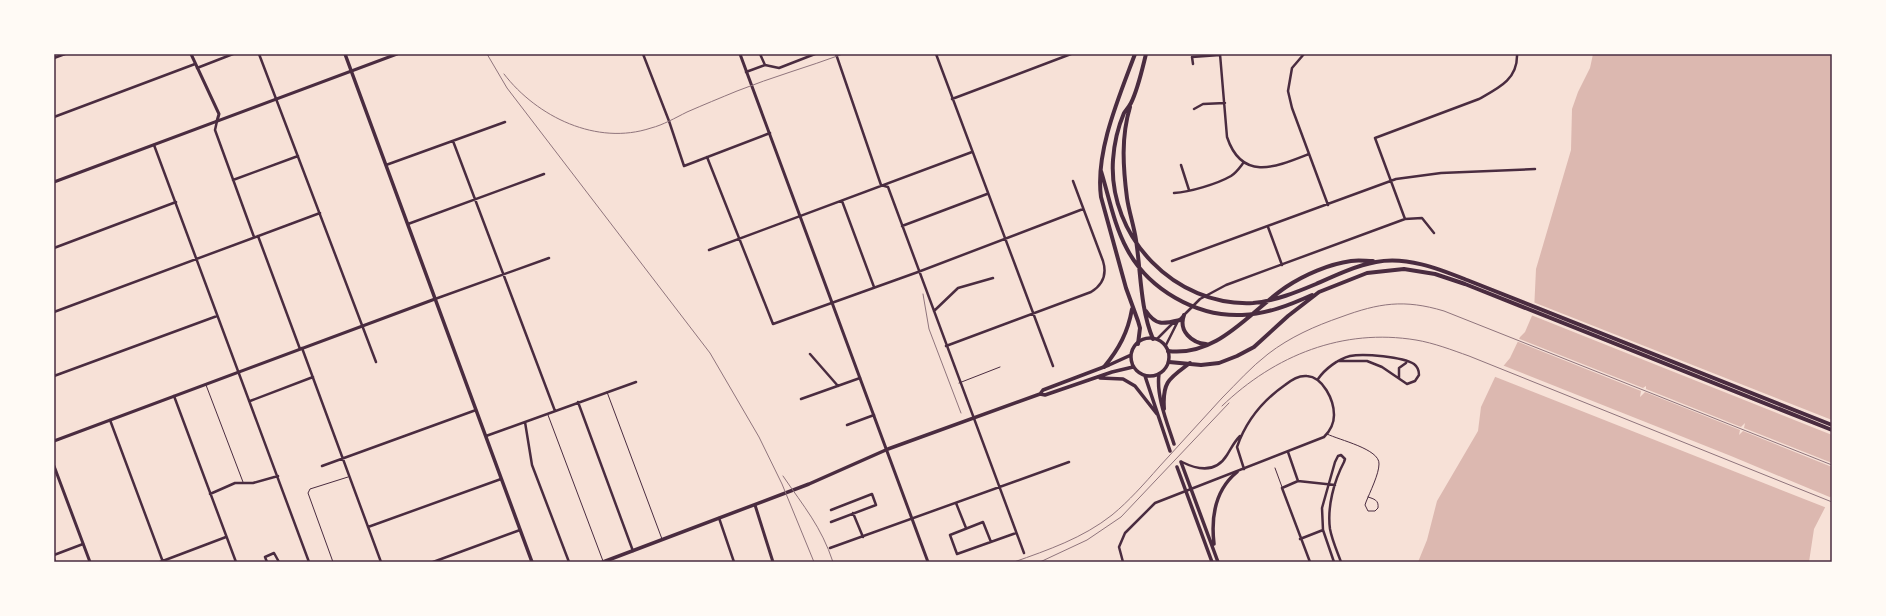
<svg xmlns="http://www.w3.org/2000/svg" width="1886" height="616" font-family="'Golos Text',sans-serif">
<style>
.water{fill:#dcb8b0}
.pier{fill:#f7e1d7}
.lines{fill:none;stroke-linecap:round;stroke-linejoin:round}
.service{stroke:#4a2c40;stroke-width:1}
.minor{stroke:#4a2c40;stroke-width:2.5}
.tertiary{stroke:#4a2c40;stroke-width:3}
.secondary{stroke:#4a2c40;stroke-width:3}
.primary{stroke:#4a2c40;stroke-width:3.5}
.motorway{stroke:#4a2c40;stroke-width:4}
.rail{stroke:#8f747c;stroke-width:1}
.neatline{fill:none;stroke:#4a2c40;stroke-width:1.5}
</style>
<rect width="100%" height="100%" fill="#f7e1d7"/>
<path class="water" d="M1593,54H1832V494L1814,529L1809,562H1418L1427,540L1437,501L1478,431L1481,407L1496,375L1510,358L1520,337L1525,332L1534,311L1536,269L1571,150L1572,109L1578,92L1590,68Z"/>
<path class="pier" d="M1533,302L1832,420V435L1531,315Z
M1517,338L1643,388L1646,386V389L1741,427L1745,423L1744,428L1832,463V467L1743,431L1739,435L1740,430L1645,392L1640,397L1641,391L1516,341Z
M1502,365L1731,456L1832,498L1827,508L1493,376Z"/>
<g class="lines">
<path class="service" d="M959,383L1000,367
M206,385L243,482
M607,392L662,539
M548,415L603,561
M1327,434C1339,440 1380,449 1379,464C1379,474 1370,492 1366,502L1365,505L1368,511H1375L1378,508C1379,500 1374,499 1368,497
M1275,468L1282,487
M54,557L56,562
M333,562L308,493L310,489L348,477"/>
<path class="minor" d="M259,54L376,362
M643,54L669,121L684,166L770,133
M760,54L765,65
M836,54L881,185L888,187L1024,553
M936,54L1053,366
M1220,54L1227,137C1242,182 1276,167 1309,154
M1304,54L1292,68L1288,91L1292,108L1328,205
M54,58L65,54
M1193,64L1192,57L1220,55
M197,68L233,54
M746,72L765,65L779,68L815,54
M952,99L1071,54
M1194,109L1203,104L1225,103
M54,117L195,64
M217,121L215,130L254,237
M453,141L555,411
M154,145L309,562
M707,157L773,324L918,272L1083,209
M386,165L505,122
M1181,165L1189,190
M233,180L298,156
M1174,193C1190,192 1217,184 1231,176C1237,172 1240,167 1244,162
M842,201L874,287
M1405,219L1375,138L1479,99C1499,88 1518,79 1517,54
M408,224L544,174
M902,226L987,194
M1268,227L1282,265
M258,236L300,349
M54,248L176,202
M709,250L972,152
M1172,261L1396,179L1441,173L1535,169
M435,299L549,258
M934,311L958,288L993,278
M54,312L320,213
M1157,339L1172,324L1177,322L1200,299L1226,285L1405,219L1422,218L1434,233
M1166,345L1177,323
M946,346L1091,292C1104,284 1107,274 1103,261L1073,181
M302,348L381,562
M810,354L838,386
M54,376L217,316
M1399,378V368L1406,363
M1318,379C1325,369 1338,359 1350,356C1364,353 1403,357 1414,364C1418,367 1419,371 1419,375L1415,381L1407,384L1382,367L1367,361H1338
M174,396L236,562
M801,399L860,378
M250,401L313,377
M578,402L633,551
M110,420L163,562
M525,422L532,465L569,562
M847,425L874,415
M486,436L636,382
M1288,452L1298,481
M1182,462C1198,470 1216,473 1227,455C1232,447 1234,442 1240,436
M322,466L476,410
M210,494L235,483H253L278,476
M956,503L966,528
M831,510L872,494L876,505L831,522
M853,513L863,537
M719,518L734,562
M368,527L501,479
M1300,539L1323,530
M991,542L983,522L950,535L957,554L1016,533
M830,548L1069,462
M54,555L83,544
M160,562L226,537
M267,562L265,557L274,553L279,562
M433,562L520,530
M1123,562L1119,547L1125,533L1155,503L1324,437C1330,431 1334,424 1334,415C1334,400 1323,377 1307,376C1298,375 1291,380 1285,385C1262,401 1246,421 1237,447L1244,469
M1310,562L1282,488L1298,481L1335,485
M1334,562L1323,530L1322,508L1335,462L1338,456L1341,455L1345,459L1344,462C1334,481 1327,507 1330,529C1332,540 1337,551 1341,562"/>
<path class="tertiary" d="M191,54L219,114L217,121
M54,441L435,299
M54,466L90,562
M755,505L773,562"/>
<path class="secondary" d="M740,54L928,562
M54,182L397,54"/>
<path class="primary" d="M345,54L532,562
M1131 357a19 19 0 1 1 38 0a19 19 0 1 1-38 0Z
M1159,374C1156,396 1167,422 1174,444
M1145,376L1170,451
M1100,378L1123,379L1135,386L1157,414
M1040,394L1043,390L1109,365L1131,355
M1181,462L1218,562
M1177,467L1212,562
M1214,544C1211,518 1215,490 1237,472
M603,562L809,484L888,449L1040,394L1045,395L1112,372L1133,367"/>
<path class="motorway" d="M1135,54C1119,97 1095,152 1101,197L1126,288L1138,321L1140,328L1138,344
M1146,54C1142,70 1138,89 1131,103C1129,107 1126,110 1124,113C1118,127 1114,145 1113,160C1108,237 1175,307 1253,303C1275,301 1297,292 1316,284C1336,275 1355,266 1376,262C1407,256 1439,269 1467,280L1832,425
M1130,107C1121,137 1123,167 1127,198C1129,212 1134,226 1136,240C1141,272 1140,308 1153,339
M1101,171C1109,197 1114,225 1127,249C1148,289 1196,317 1242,315C1267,314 1290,305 1312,295
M1146,311C1156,326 1163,324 1180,320
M1184,315C1178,331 1192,343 1206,344
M1168,351C1218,357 1249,312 1286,287C1304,275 1329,264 1351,261C1358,260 1366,261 1373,261
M1169,362L1201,365L1219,363L1237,356L1254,347L1288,316L1319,292L1367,273L1404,269L1435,274L1465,284L1832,430
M1104,367C1119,349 1128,332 1132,309
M1164,409C1162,381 1170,378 1190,363"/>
<path class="rail" d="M487,54L507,88L710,353L759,437L782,484L814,562
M504,74C537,117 597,146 651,128C663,125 675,118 687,112C703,105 720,98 737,91C772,77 808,67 843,54
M923,294L929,329L961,413
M1222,406C1275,355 1343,328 1416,340C1434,343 1452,350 1469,356L1832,502
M783,476C804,507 821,526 833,562
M1014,562C1048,550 1083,538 1112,515C1129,501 1144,484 1159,467C1180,444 1201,421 1222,398C1237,383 1251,367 1268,354C1290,337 1315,326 1341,317C1379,303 1404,299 1444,311L1832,465
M1040,562L1087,540L1121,517L1229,403"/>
</g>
<rect width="1886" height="616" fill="none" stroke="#fffaf5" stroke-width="110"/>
<rect x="55" y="55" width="1776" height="506" class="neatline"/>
</svg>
